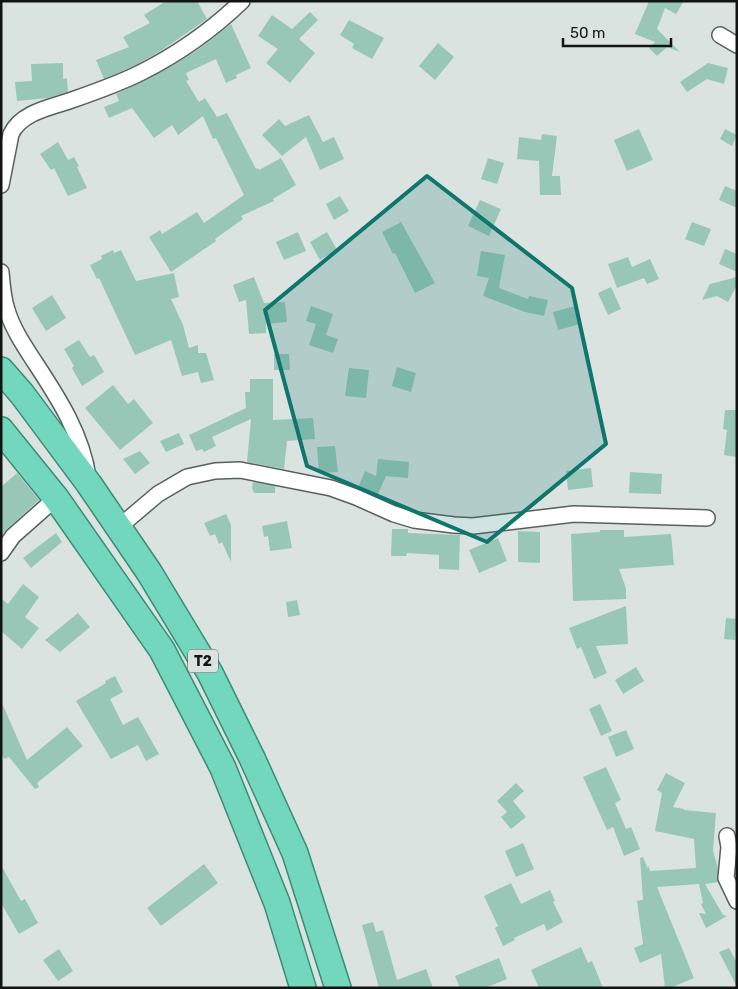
<svg xmlns="http://www.w3.org/2000/svg" width="738" height="989" font-family="Rubik,sans-serif">
<style>
.building{fill:#98c7b8}
.lines{fill:none;stroke-linecap:round;stroke-linejoin:round}
.minor-casing{stroke:#58605d;stroke-width:18}
.trunk-casing{stroke:#398c76;stroke-width:28}
.minor{stroke:#fff;stroke-width:15}
.trunk{stroke:#72d7bc;stroke-width:25}
.marked{fill:#0f766e;fill-opacity:0.2;stroke:#0f766e;stroke-width:4;stroke-linejoin:round}
.labels{text-anchor:middle;dominant-baseline:central;stroke-width:4;stroke-linejoin:round;paint-order:stroke}
.shield{fill:#dbe3e0;stroke:#4e5250;stroke-width:1}
.shield-label{font-size:14px;font-weight:bold;fill:#111413}
</style>
<rect width="100%" height="100%" fill="#dbe3e0"/>
<path class="building" d="M166,1H197L207,19L162,50L136,65L104,79L96,60L129,47L123,37L150,23L144,15Z
M649,1H684L676,14L665,8L657,29L680,52L667,47L657,56L649,48L655,42L635,34Z
M310,12L318,20L299,39L315,53L290,83L266,63L278,49L258,36L272,15L292,29Z
M349,20L384,38L372,59L352,48L354,44L340,35Z
M231,24L251,68L236,75L237,78L226,83L216,59L186,73L189,80L186,81L199,102L205,98L217,117L227,113L256,169L258,168L259,170L281,158L296,185L273,199L274,201L241,216L243,219L215,239L216,241L171,272L149,237L160,230L162,234L197,212L204,223L244,195L216,138L213,139L203,116L178,135L172,125L154,138L132,108L109,118L104,107L119,101L116,94L144,81L172,66L199,49Z
M438,43L454,57L435,80L419,66Z
M63,63V79L67,78L68,92L48,98L17,101L15,82L32,81L31,64Z
M708,63L728,68L724,84L707,79L687,92L680,82Z
M309,115L323,142L334,137L344,159L320,170L306,137L282,156L262,135L279,119L285,126Z
M639,129L653,160L627,171L614,140Z
M725,129L737,135L732,146L720,139Z
M542,134L557,136L552,176H560L561,195H540L539,161L517,159L519,137L541,140Z
M58,142L68,160L74,157L79,166L77,167L87,188L68,196L54,168L51,170L40,154Z
M488,158L504,163L497,184L481,179Z
M725,186L737,191V208L719,200Z
M340,196L349,211L334,220L326,204Z
M480,200L501,209L489,236L468,226Z
M401,222L435,283L415,293L395,253L393,254L382,232Z
M692,222L711,229L704,246L685,239Z
M298,232L306,251L284,260L276,242Z
M327,232L337,250L320,260L310,242Z
M725,249L737,254V272L719,264Z
M113,250L114,253L121,250L136,281L174,273L179,297L171,299L183,325L189,348L198,345V353H206L214,380L201,383L198,372L182,376L171,340L135,355L99,278L97,279L90,265L102,259L101,256Z
M481,251L505,255L499,288L528,299L529,296L548,300L544,316L525,312L483,296L489,278L477,276Z
M628,257L632,267L650,259L659,279L647,284L644,278L617,288L608,264Z
M254,277L264,303L285,302L287,322L266,324V333L249,334L246,300L239,302L233,285Z
M737,277V285L728,302L717,296L702,300L710,284Z
M611,287L621,309L608,315L598,293Z
M52,295L66,318L46,331L32,308Z
M311,306L333,314L326,335L338,339L333,353L309,345L316,324L306,321Z
M575,306L580,324L558,330L553,312Z
M79,340L90,357L94,355L104,372L82,386L72,368L74,366L64,349Z
M274,354H289L290,370H274Z
M397,367L416,373L411,392L392,386Z
M349,368L369,370L366,398L345,396Z
M250,379H273V420L313,418L315,439L287,441L284,469L247,462L251,419L212,437L216,446L204,452L202,449L196,451L189,435L246,408L245,392H250Z
M113,385L128,404L134,399L153,423L120,450L85,408Z
M725,410H737V457L724,455L727,430L723,429Z
M179,433L184,444L166,452L160,441Z
M335,446L338,472L319,473L317,447Z
M140,451L150,463L135,474L123,459Z
M378,459L409,462L408,478L386,476L377,496L358,488L365,471L376,476Z
M591,468L593,487L568,490L566,471Z
M630,472L662,474L661,494L629,493Z
M17,473L39,500L7,529L1,536V487Z
M253,482L275,486V493H254L252,488Z
M226,514L231,525V562L222,542L219,544L215,534L210,536L204,523Z
M287,521L292,548L270,551L268,536L264,537L262,526Z
M392,529H408V533L460,535L459,570L439,569V555L407,553L406,556H391Z
M600,530H624V537L671,534L674,565L619,569L626,588V599L573,601L571,534L600,532Z
M518,531L540,532V563L518,562Z
M56,533L62,542L31,568L23,558Z
M498,538L507,561L479,573L469,550Z
M23,584L39,597L25,617L39,628L22,649L1,631V598L8,604Z
M297,600L300,615L288,617L286,602Z
M626,606L628,644L596,646L607,673L594,679L581,647L577,649L569,628Z
M78,613L90,627L60,652L45,640Z
M726,618L737,619L735,640L724,639Z
M636,667L644,681L623,694L615,680Z
M115,676L123,692L110,699L123,725L138,717L159,754L146,761L138,745L111,759L76,701L106,683L105,681Z
M1,701L27,760L67,727L83,746L37,783L39,787L35,789L9,757L4,759L1,752Z
M600,704L612,731L601,736L589,709Z
M626,730L634,749L616,757L608,737Z
M606,767L621,800L615,803L626,829L631,827L640,849L624,856L613,827L607,830L583,777Z
M666,773L685,783L673,807L684,809V810L716,813L713,851L718,868V882L705,884L723,915L727,916L706,928L699,913L706,914L701,904L703,903L699,884L657,887L694,978L670,988H665L661,954L640,963L634,948L643,944L637,901L643,900L640,858L643,857L648,869V865L650,871L696,868L694,839L655,831L662,793L657,790Z
M516,783L524,791L513,801L526,817L511,829L501,817L507,812L497,801Z
M523,843L534,869L516,877L505,851Z
M204,864L218,883L161,926L147,908Z
M1,865L21,901L25,899L38,923L19,934L1,903Z
M511,883L521,904L550,890L555,901L553,902L563,922L547,931L544,924L514,938L515,940L503,946L495,928L498,926L484,896Z
M373,922L376,932L383,930L397,980L426,969L433,988H379L362,925Z
M581,947L588,963L592,961L603,988H539L531,970Z
M729,948L737,963V987L719,952Z
M59,949L73,971L58,981L43,960Z
M499,958L507,979L485,988H460L455,976Z"/>
<g class="lines">
<g class="minor-casing">
<path id="minor" d="M720,35L737,45
M1,185L11,134C21,112 52,107 72,100C95,92 118,84 140,73C176,55 212,30 242,1
M1,272C2,285 3,298 7,310C13,330 25,347 36,364C59,399 82,435 88,477
M119,527L158,494L187,477L215,471L240,470L331,488L356,497L394,514L414,520L454,525L473,526L574,514L707,518
M1,553L13,536L56,498
M727,836L729,847L726,878L737,901"/>
</g>
<g class="trunk-casing">
<path id="trunk" d="M1,370L22,394L89,484L149,572L210,673L252,758L295,853L338,988
M1,430L56,498L162,650L223,768L277,903L303,988"/>
</g>
<use href="#minor" class="minor"/>
<use href="#trunk" class="trunk"/>
</g>
<path class="marked" d="M427,176L572,288L606,444L487,542L307,466L265,310Z"/>
<g class="labels">
<rect class="shield" x="188" y="649.5" width="30" height="23" rx="4"/>
<g class="shield-label">
<text x="203" y="661">T2</text>
</g>
</g>
<rect width="738" height="989" fill="none" stroke="#111413" stroke-width="5"/>
<path d="M563 38v8h108v-8" fill="none" stroke="#111413" stroke-width="2.5"/>
<text x="570" y="38" font-size="15" fill="#111413" stroke="#dbe3e0" stroke-width="4" paint-order="stroke">50 m</text>
</svg>
